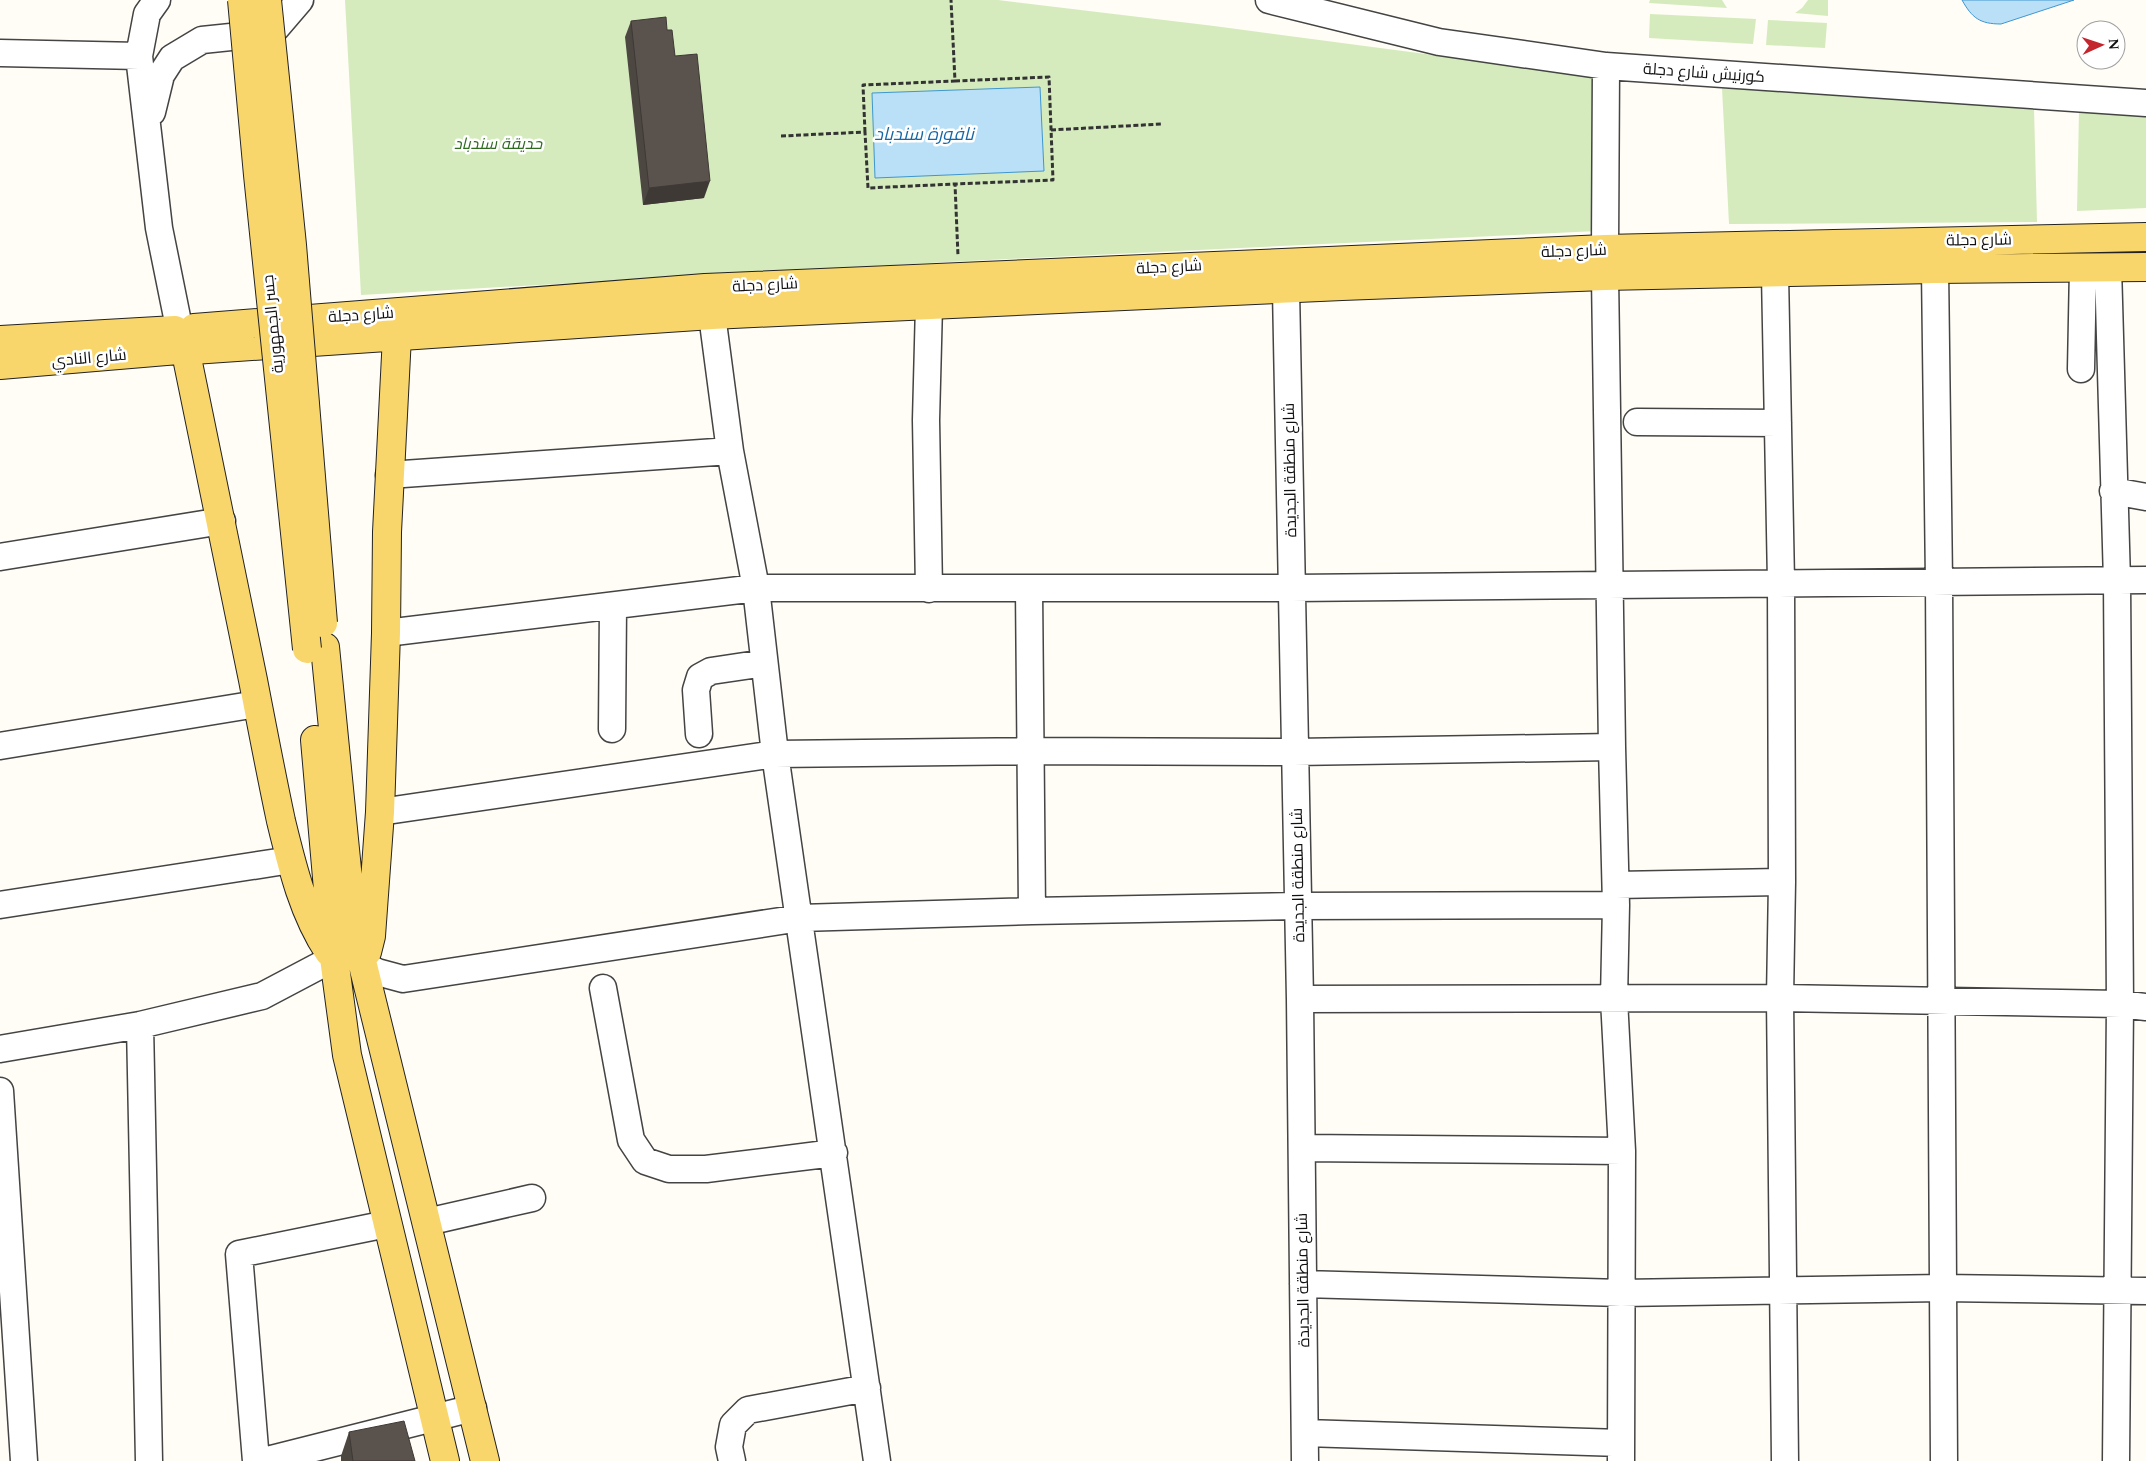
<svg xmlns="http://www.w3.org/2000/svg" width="2146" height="1461" font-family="Spectral,Cairo,serif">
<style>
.green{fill:#d5ebbd}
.water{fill:#b9e0f7;stroke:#3f96cf}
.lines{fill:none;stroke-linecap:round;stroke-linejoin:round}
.minor-casing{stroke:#444;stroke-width:29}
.major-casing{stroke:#222;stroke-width:30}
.path{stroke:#333;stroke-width:3;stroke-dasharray:5 2.5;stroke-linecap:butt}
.minor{stroke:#fff;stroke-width:26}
.major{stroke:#f9d66b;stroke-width:28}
.major-bridge-casing{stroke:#222;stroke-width:30;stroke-linecap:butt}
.major-bridge{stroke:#f9d66b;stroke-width:28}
.wall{fill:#4d4742}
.shaded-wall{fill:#3f3936}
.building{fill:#5a524d;stroke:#3f3936}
.labels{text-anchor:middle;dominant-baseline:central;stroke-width:5;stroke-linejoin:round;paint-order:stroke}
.street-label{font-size:16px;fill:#111;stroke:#fff}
.park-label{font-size:16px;font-style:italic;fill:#2f6b1f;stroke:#fff}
.water-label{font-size:18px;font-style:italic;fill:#1768a6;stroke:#fff}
</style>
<rect width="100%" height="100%" fill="#fffdf5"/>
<path class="green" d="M345,0H998L1214,26L1593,76L1597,231L947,262L361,295Z
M1650,0H1722L1727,8L1649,3Z
M1808,0H1828V16L1795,13L1802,8Z
M1650,14L1756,19L1753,44L1649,38Z
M1768,20L1827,23L1825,48L1766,45Z
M1722,88L2034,109L2037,222L1729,224Z
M2079,111L2146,116V208L2077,211Z"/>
<path class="water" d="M1962,0H2074L2001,24C1980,24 1972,18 1962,0Z
M1040,87L1044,171L875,178L872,93Z"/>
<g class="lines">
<g class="minor-casing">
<path id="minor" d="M157,0L147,14L139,56L159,228L179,327
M1269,0L1439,42L1606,66L2146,103
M0,53L139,56
M152,112L161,75L172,58L202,40L269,33L276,28L300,0
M1605,249L1606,66
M2108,267L2117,581L2120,1004L2116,1461
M1935,269L1939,582L1944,1461
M1775,274L1781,582L1782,882L1780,998L1785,1461
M1605,276L1612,747L1616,905L1614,999L1622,1151L1621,1461
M1286,290L1300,999L1305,1461
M712,315L730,451L756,588L775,754L877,1461
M2081,369L2083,268
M1637,422L1778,423
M389,475L730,451
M2113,491L2146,497
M0,557L222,521
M929,589L926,420L929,305
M1029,589L1032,911
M386,633L756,588H1293L2146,580
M612,729L613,606
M699,734L696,690L700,677L711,671L764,663
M0,746L257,704
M380,812L775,754L1032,751L1295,752L1612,747
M1616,885L1782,882
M0,905L291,860
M364,965L377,972L403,979L800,918L1032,911L1298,906L1616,905
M603,988L631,1140L645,1161L669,1169H706L834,1153
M1300,999L1780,998L2120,1004L2146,1007
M140,1025L149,1461
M0,1049L140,1025L262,996L334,958
M0,1091L24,1461
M1302,1148L1622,1151
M427,1222L532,1198
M1303,1284L1621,1293L1943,1288L2146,1291
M1305,1433L1621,1443
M256,1461L239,1254L387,1224
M263,1461L473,1408
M732,1461L729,1447L733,1425L748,1410L867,1388"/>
</g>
<g class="major-casing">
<path id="major" d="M194,328L705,288L1605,249L2146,237
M0,340L175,330
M193,350L712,315L1342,286L1605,276L1935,269L2146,267
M186,353C209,461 231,570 253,680C262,727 271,774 281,821C292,866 303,913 329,952
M0,365L178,350
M325,647L350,900L359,949L485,1461
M315,740L334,958L347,1055L445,1461
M367,952L371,936L380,812L386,633L387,532L397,336"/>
</g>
<path class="path" d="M955,81L1049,77L1053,180L955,184
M1051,130L1162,124
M865,132L863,85L955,81L951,0
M781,136L865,132L868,188L955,184L958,256"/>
<use href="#minor" class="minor"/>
<use href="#major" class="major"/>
<g class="major-bridge-casing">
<path id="major-bridge" d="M242,0L258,175L307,649
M267,0L292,245L323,623"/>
</g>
<use href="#major-bridge" class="major-bridge"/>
</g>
<path class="wall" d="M631,21L667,30L675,56L704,198L643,205L625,37Z
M349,1432L415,1461H341V1456Z"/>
<path class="shaded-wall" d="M710,181L704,198L643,205L649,188Z"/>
<path class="building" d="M666,17L667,30H672L675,56L697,54L710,181L649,188L631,21Z
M404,1421L415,1461H353L349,1432Z"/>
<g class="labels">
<g class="street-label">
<text transform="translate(1704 73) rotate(4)">كورنيش شارع دجلة</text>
<text transform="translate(1979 240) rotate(-1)">شارع دجلة</text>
<text transform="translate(1574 251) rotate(-2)">شارع دجلة</text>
<text transform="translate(1169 267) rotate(-3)">شارع دجلة</text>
<text transform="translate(765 285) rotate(-3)">شارع دجلة</text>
<text transform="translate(361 315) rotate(-4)">شارع دجلة</text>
<text transform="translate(273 324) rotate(-96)">جسر الجمهورية</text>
<text transform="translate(89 358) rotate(-5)">شارع النادي</text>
<text transform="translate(1290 470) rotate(-91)">شارع منطقة الجديدة</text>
<text transform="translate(1298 875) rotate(-91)">شارع منطقة الجديدة</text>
<text transform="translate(1303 1280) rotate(-91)">شارع منطقة الجديدة</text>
</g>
<g class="park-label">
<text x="498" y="144">حديقة سندباد</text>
</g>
<g class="water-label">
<text x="924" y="134">نافورة سندباد</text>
</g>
</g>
<g transform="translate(2101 45) rotate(87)"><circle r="24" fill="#ffffff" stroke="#a0a0a0"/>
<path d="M0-4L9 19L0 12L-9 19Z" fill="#c4262e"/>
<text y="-8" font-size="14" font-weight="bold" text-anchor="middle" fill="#111111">N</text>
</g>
</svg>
